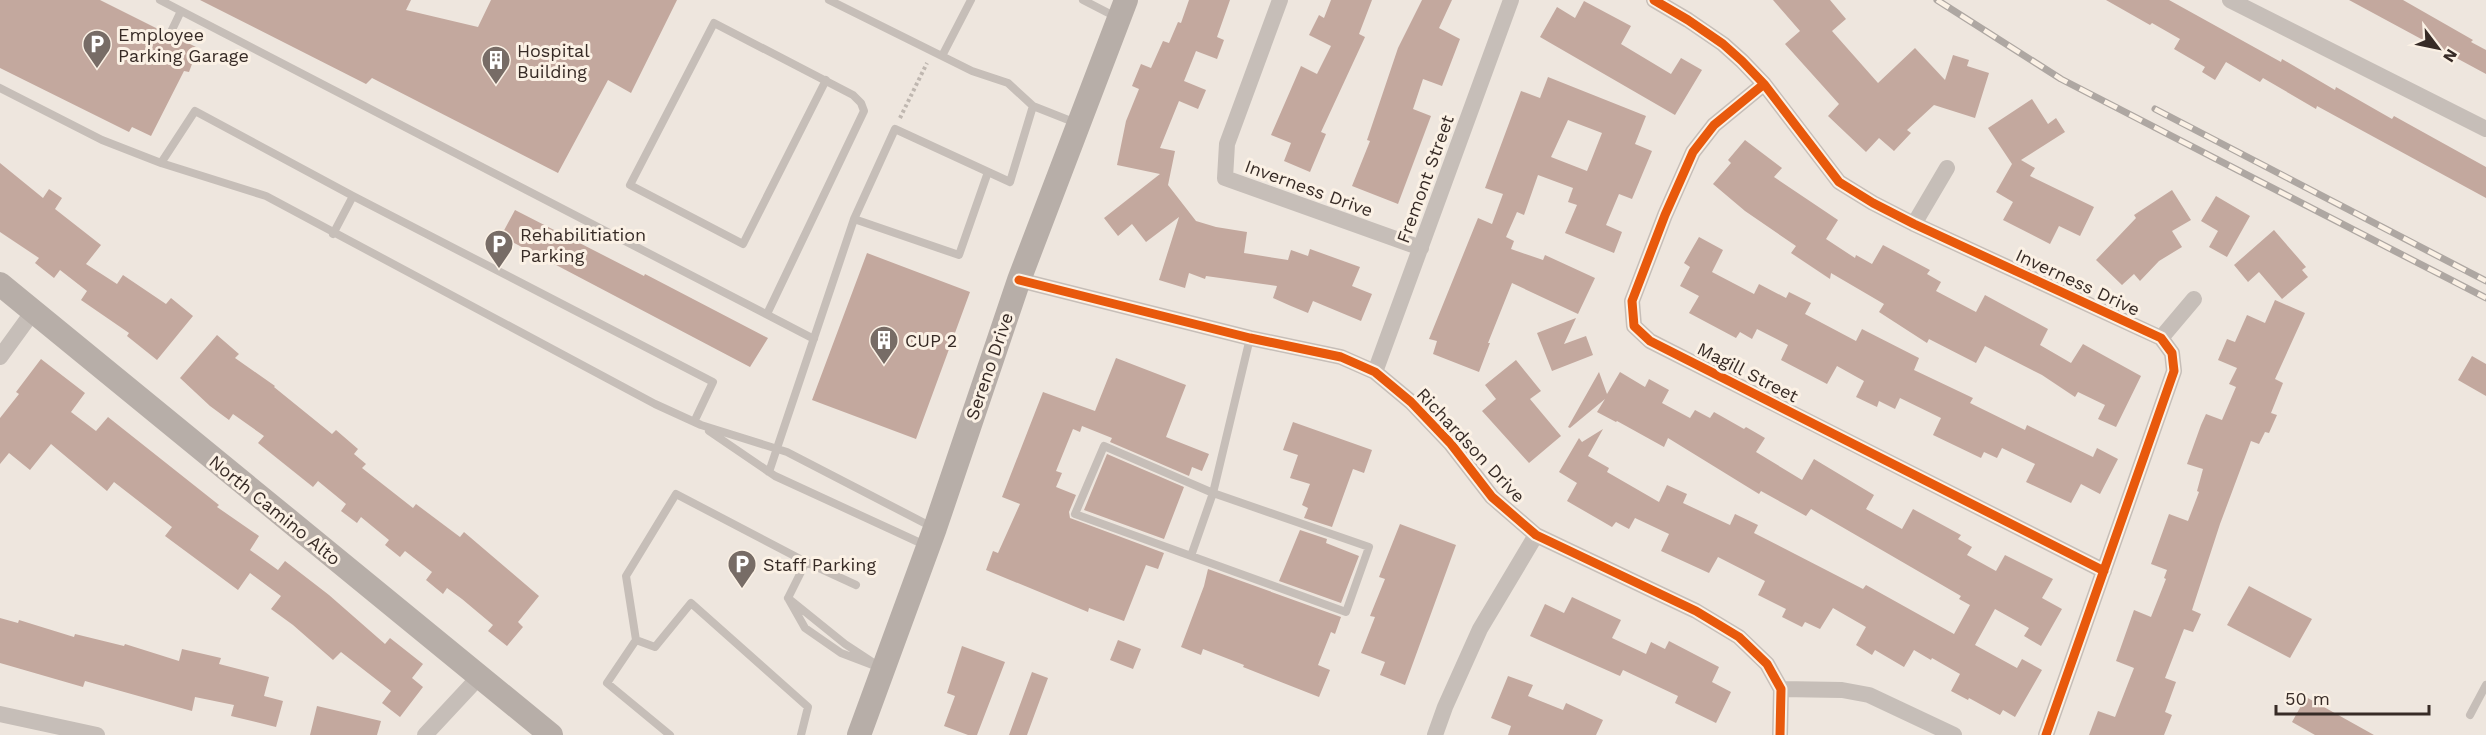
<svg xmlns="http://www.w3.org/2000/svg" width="2486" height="735" font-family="'Work Sans',sans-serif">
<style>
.building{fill:#c3a89e;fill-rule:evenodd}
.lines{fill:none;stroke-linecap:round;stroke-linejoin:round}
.path{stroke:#bfb7b0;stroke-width:4;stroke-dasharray:3 3;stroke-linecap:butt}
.lane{stroke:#c6beb8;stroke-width:8}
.street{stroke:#c6beb8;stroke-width:16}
.secondary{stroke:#b7aea8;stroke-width:24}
.rail-casing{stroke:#aea7a2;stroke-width:7}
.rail{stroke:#fbf1e5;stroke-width:4.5;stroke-dasharray:14;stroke-linecap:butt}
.cycleway-casing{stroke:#fbf1e5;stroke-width:13}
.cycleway{stroke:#e8590c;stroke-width:9}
.labels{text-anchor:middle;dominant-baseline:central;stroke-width:6;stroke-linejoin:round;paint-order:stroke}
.poi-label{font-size:18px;fill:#372b26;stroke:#fbf1e5;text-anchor:start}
.street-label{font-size:18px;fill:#372b26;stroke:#fbf1e5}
</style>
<rect width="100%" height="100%" fill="#eee6de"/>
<path class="building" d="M0,0H100L164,32L167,39L171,40L176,37L198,48L189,72L184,71L151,136L132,127L129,132L0,68Z
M200,0H411L406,10L478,27L491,0H677L631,93L608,80L558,173L372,78L366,84Z
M1189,0H1230L1217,37L1224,40L1217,59L1196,51L1184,81L1206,90L1198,109L1179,101L1160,148L1175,151L1168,185L1196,221L1216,227L1247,232L1244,253L1288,260L1291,250L1308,256L1310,249L1360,267L1352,286L1372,294L1361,321L1313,301L1308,313L1291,306L1273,298L1277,286L1206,276L1205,279L1189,273L1185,288L1159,280L1179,217L1146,242L1132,224L1118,236L1104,218L1160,174L1117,165L1126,121L1139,89L1132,86L1141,64L1151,68L1163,41L1169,43L1178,22L1181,23Z
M1331,0H1372L1359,34L1365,37L1321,132L1326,134L1310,172L1284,161L1291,143L1271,135L1301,66L1317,74L1331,46L1309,35L1319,15L1324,18Z
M1422,0H1452L1439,28L1460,39L1442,86L1423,79L1413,109L1431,116L1398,204L1352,186L1370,141L1367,140L1398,48Z
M1773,0H1830L1846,19L1832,31L1878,83L1915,48L1945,80L1953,55L1969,60L1967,66L1989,73L1975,118L1934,105L1907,130L1911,133L1894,151L1879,138L1866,152L1828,116L1839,104L1785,44L1800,31Z
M2106,0H2169L2281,62L2282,59L2335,90L2336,87L2392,119L2394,116L2486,167V198L2317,106L2316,109L2263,78L2260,82L2226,62L2215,80L2202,72L2205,67L2174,49L2180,39L2152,23L2150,25Z
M2349,0H2403L2473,40L2471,42L2486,50V74Z
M1584,1L1631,26L1621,44L1671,74L1681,58L1702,70L1675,115L1540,37L1557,7L1575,18Z
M1548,77L1646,116L1635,144L1652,151L1632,199L1619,194L1606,225L1622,232L1614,253L1565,233L1577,205L1568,202L1573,188L1538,175L1524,215L1517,212L1506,237L1514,241L1511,249L1543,260L1545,255L1595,278L1578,314L1512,283L1488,343H1490L1479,372L1433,354L1437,341L1429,339L1478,218L1492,224L1503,194L1485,188L1521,91L1540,98ZM1568,120L1602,133L1587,171L1551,157Z
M2032,99L2048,124L2056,118L2065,132L2021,160L2035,168L2030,176L2094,207L2080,236L2059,226L2050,244L2003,220L2013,202L1996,192L2012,164L1988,128Z
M1745,140L1782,168L1774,177L1838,220L1826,239L1855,258L1856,255L1872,264L1883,245L1930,270L1927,274L1941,282L1936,291L1976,312L1985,295L2048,329L2040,345L2071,363L2083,344L2141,376L2116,427L2098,419L2105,405L2078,392L2075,397L2042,375L1985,346L1976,363L1929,339L1927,343L1879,312L1884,304L1831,273L1830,279L1791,253L1796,246L1745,211L1713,184L1731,163L1728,160Z
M0,163L43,198L49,189L62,198L55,209L101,245L86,264L117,284L123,275L166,304L171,298L193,316L157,360L127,336L129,333L81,300L87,291L60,270L54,278L35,263L39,258L0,232Z
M2172,190L2191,220L2172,231L2182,247L2159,261L2140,281L2134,274L2122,285L2096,260L2136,218L2134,215Z
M2216,196L2250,216L2227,257L2209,247L2218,231L2201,221Z
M515,210L644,276L645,274L768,338L750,367L501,236Z
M2274,230L2306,267L2302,270L2308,277L2282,299L2259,272L2248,282L2234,265Z
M1699,237L1723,250L1712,272L1754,294L1759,284L1786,298L1789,292L1811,303L1805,314L1856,341L1862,329L1919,358L1914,370L1973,398L1970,403L2025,430L2027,425L2093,457L2097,448L2118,459L2100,494L2081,484L2071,503L2026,482L2035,464L2002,448L1997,458L1984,452L1981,458L1933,435L1941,418L1900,398L1895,409L1879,401L1877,407L1856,397L1864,381L1837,366L1827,384L1781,360L1788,345L1757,329L1752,339L1740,332L1736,338L1689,313L1699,296L1680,286L1690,267L1684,263Z
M867,253L970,292L916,439L812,400Z
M2275,300L2305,313L2275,379L2283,383L2271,413L2277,415L2269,433L2265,432L2259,444L2251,441L2220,524L2192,610L2201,614L2193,632L2184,629L2165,678L2176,682L2165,712L2172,715L2164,735H2089L2098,711L2115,717L2134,668L2116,661L2134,610L2151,617L2166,579L2164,578L2167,570L2151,564L2169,514L2188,521L2199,492L2197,491L2203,469L2187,464L2201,425L2206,414L2222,420L2236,387L2229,384L2237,368L2218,360L2227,339L2235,342L2247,315L2265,323Z
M1576,318L1564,344L1586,336L1593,355L1552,371L1537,333Z
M217,335L239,354L235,358L275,386L274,387L332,434L336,430L358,449L354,454L366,464L362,468L413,508L416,504L460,537L464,532L539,596L518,622L523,627L507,646L488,631L493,625L462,599L447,588L443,594L426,580L432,572L405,551L400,557L385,545L389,540L361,517L357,523L341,511L346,504L318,481L313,487L258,443L264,436L233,414L229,420L210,406L180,378Z
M2472,356L2486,364V396L2458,380Z
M1116,358L1186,385L1166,437L1209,454L1202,471L1192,467L1189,476L1110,442L1112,438L1082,426L1080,432L1073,429L1056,471L1062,473L1056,487L1076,495L1069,512L1070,518L1164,553L1158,569L1146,565L1124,621L1089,608L1088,612L986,570L993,551L998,553L1020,504L1002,497L1043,392L1095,411Z
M41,359L85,393L71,412L96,431L108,417L219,505L217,507L259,536L250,550L278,570L285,561L329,595L385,644L390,638L423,664L412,678L423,687L400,717L382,703L391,691L341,652L333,660L293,625L271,609L281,596L250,573L238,590L165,536L172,527L114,482L107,491L51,444L30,470L9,453L0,464V418L19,394L16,392Z
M1516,360L1541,391L1530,399L1561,436L1529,463L1482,411L1496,399L1485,385Z
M1599,372L1607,394L1620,372L1645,387L1649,379L1669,390L1662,403L1690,418L1695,410L1710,418L1714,412L1744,429L1746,427L1765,438L1756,452L1802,480L1814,459L1874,495L1866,509L1902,529L1913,509L1961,535L1958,539L1972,547L1967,555L1996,571L2005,555L2053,579L2042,598L2062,609L2041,646L2024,636L2029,628L1995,609L1975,645L2017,668L2022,659L2042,670L2015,717L2003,710L2000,715L1969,698L1968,700L1951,691L1960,674L1932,658L1931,660L1914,650L1904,667L1875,650L1872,655L1856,645L1866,627L1833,608L1820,629L1805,622L1802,627L1782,617L1786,609L1758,595L1765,581L1718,557L1709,573L1661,551L1669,534L1635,518L1629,529L1616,522L1612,527L1567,501L1577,483L1559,472L1579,438L1582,442L1603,429L1588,456L1609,468L1607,472L1659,502L1667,485L1687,494L1683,503L1730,525L1735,514L1758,525L1754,533L1863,589L1866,585L1954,634L1970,605L1959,599L1961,596L1811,509L1806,516L1761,491L1759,494L1668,438L1664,447L1617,421L1616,422L1597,412L1605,399L1570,428L1568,427Z
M1293,422L1372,450L1364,473L1353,469L1332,527L1304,518L1308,508L1302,505L1310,484L1290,478L1298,455L1283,450Z
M1107,454L1184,487L1164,539L1084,510Z
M1400,524L1456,545L1405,685L1380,675L1385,662L1361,653L1375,617L1370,616L1385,579L1379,577Z
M1300,530L1327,539L1326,543L1359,556L1341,603L1279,581Z
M1208,569L1341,617L1335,634L1331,632L1318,665L1330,670L1319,697L1243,667L1244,665L1203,649L1201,655L1181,647L1204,586Z
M2249,586L2312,619L2290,658L2227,625Z
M1572,597L1621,620L1612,638L1646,654L1651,642L1665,649L1669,641L1719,667L1712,682L1731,692L1716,723L1675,703L1678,696L1623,670L1620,676L1530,636L1545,604L1564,613Z
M0,618L18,623L19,620L74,637L75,634L124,646L125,644L179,661L182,649L221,658L219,664L269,677L264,696L283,701L276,727L231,716L234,705L195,697L192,711L85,681L83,687L0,663Z
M1118,640L1141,649L1133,669L1110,660Z
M962,646L1005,662L977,735H968L944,726L955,696L947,693Z
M1032,672L1048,678L1027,735H1009Z
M1508,676L1533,685L1528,696L1563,710L1566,703L1603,720L1596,735H1508L1511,726L1491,718Z
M2306,697L2374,735H2315L2292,722Z
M317,706L381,721L377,735H310Z"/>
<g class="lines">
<path class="path" d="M900,118L927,63"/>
<path class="lane" d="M160,0L814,339
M829,0L972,71L1008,83L1033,106L1076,123
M1083,0L1118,18
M170,34L181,11
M942,56L971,0
M0,88L102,140L161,163L266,196L655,404L701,425L787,452L932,527
M161,163L195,111L353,196L713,382L694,422
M854,219L959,255L988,172
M333,234L353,196
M767,314L864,111L861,103L853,95L714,23L630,185L743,244L826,80
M709,431L775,476L927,546
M769,472L854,219L895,129L1010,182L1033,106
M1191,556L1213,493L1104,446L1075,514L1346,612L1369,547L1213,493L1250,338
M788,598L845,644L883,669L841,653L805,628Z
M788,598L806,562
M636,640L655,647L691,603L808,707L801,735
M2470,715L2486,685
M670,735L607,683L636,640L626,576L676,494L806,562L856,585"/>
<path class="street" d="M1280,0L1227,144L1225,178L1421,248
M1654,0L1688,20L1723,44L1742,61L1764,84L1839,182L1873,203L1914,224L2161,338L2172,353L2174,371L2046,735
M2230,0L2486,129
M1764,84L1714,125L1693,152L1665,215L1632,301L1634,326L1650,341L2104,571
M1914,224L1947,168
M1019,280L1250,338L1341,357L1375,372L1411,402L1451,444L1492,497L1536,535L1696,611L1739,637L1767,664L1781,689L1780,735
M2161,338L2194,299
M0,357L32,313
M1375,372L1511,0
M1781,689L1842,690L1869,695L1954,735
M0,714L97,735
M425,735L479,677
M1435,735L1445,707L1480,629L1536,535"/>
<path class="secondary" d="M0,284L551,735
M859,735L935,528L1019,280L1126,0"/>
<g class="rail-casing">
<path id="rail" d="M1937,0L2061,79L2486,298
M2155,109L2486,281"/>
</g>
<use href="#rail" class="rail"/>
<g class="cycleway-casing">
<path id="cycleway" d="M1654,0L1688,20L1723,44L1742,61L1764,84L1839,182L1873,203L1914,224L2161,338L2172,353L2174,371L2046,735
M1764,84L1714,125L1693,152L1665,215L1632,301L1634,326L1650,341L2104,571
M1019,280L1250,338L1341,357L1375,372L1411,402L1451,444L1492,497L1536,535L1696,611L1739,637L1767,664L1781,689L1780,735"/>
</g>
<use href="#cycleway" class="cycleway"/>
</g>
<defs>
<g id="parking-pin" transform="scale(1.5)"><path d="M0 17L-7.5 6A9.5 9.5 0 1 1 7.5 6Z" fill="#776c66" stroke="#fbf1e5"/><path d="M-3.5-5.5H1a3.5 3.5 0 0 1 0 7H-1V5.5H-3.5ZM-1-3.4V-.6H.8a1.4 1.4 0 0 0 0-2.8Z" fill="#fff"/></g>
<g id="building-pin" transform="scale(1.5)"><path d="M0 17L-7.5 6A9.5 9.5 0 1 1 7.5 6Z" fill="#776c66" stroke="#fbf1e5"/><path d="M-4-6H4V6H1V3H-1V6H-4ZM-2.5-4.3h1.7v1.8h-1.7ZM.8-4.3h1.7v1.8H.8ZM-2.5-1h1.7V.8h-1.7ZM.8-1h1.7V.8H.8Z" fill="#fff"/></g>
</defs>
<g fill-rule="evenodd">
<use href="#parking-pin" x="97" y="44"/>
<use href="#building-pin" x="496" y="60"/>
<use href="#parking-pin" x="499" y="244"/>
<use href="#building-pin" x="884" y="340"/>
<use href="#parking-pin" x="742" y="564"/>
</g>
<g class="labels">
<g class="poi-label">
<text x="118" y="34">Employee<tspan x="118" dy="21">Parking Garage</tspan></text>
<text x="517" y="50">Hospital<tspan x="517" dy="21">Building</tspan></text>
<text x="520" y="234">Rehabilitiation<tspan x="520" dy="21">Parking</tspan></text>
<text x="905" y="340">CUP 2</text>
<text x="763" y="564">Staff Parking</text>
</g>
<g class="street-label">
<text transform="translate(1425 179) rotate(-70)">Fremont Street</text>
<text transform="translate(1309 188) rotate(20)">Inverness Drive</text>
<text transform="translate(2078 282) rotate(25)">Inverness Drive</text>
<text transform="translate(989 366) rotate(-71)">Sereno Drive</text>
<text transform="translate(1748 372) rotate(27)">Magill Street</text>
<text transform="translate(1471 445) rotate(47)">Richardson Drive</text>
<text transform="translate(275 510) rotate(39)">North Camino Alto</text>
</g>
</g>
<g transform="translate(2438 48) rotate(122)" stroke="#fbf1e5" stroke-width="4.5" paint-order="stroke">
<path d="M0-4.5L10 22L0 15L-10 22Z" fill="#372b26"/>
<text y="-9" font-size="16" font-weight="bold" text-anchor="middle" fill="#372b26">N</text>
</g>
<path d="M2276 705v9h153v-9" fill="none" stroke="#372b26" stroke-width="3"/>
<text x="2285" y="705" font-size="18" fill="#372b26" stroke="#fbf1e5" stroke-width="4.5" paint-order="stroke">50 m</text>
</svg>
